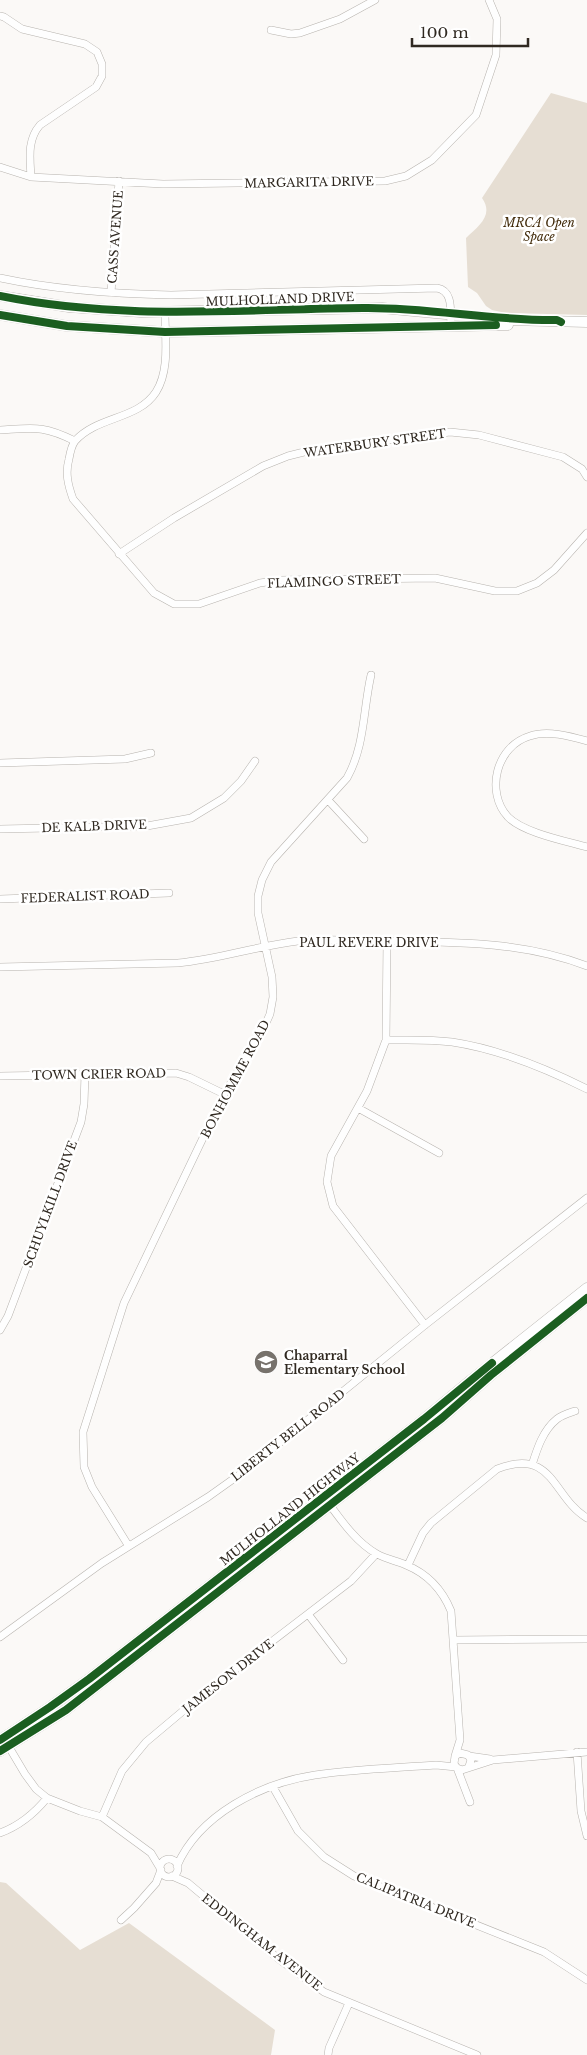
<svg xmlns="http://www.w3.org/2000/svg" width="587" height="2055" font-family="'Libre Baskerville',serif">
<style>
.green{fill:#e6ded3}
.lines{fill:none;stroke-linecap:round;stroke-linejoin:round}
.street-casing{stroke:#b7b3ae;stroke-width:8}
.secondary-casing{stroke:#b7b3ae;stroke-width:11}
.street{stroke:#fefefe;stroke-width:7}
.secondary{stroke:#fefefe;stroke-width:10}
.cycleway-casing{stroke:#fff;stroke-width:11}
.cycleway{stroke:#1b5e20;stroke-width:8}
.labels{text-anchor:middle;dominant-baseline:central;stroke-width:5;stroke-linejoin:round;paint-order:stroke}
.street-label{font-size:12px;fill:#302921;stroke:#fff}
.park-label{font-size:12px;font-style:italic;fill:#412a09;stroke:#fff}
.poi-label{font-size:12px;font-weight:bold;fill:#302921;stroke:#fff;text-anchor:start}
</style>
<rect width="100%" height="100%" fill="#fbf9f7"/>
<path class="green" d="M551,93L587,103V315L506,313L492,310L486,306L477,293L468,287L466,238C479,226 494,215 482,198Z
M0,1882L6,1883L80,1950L129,1923L275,2030L271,2055H0Z"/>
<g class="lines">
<g class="street-casing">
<path id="street" d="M0,16L4,17L22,29L85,44L97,52L102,64V76L96,87L40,125C27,140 30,158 31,177
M271,30L291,34L300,33L340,19L375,0
M0,167L31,177L163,184L385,181L406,176L432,160L476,115L496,55L497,19L489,0
M0,278C56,290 114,294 171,295L437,288C454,291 450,312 451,325
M111,293L119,181
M165,313C165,338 170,370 156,392C138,420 97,416 75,441C72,445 70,453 69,459C65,473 68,485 73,499L154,593L174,604H199L260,583L280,580L435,578L495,591H517L537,583L554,570L587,533
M0,430C34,428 43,425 75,441
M119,554L174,518L263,466L288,456L312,450L450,432L479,435L563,457L582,469L587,477
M587,741C570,736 547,730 530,736C496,746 485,792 508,817C524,833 566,841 587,847
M0,763L125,759L151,753
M328,800L364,839
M0,829L147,826L191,818L224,798L241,781L255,761
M0,899L169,893
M387,941L386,1040L367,1091L331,1156L327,1182L333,1206L425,1325
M0,967L178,963C219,959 257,946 298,941C326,938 356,941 385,941C454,942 522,941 587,966
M386,1040C407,1040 430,1039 452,1042C499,1049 545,1068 587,1089
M0,1076L176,1073L189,1077L224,1094
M358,1108L439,1153
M0,1330L8,1316L81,1122L84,1104L85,1074
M532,1465C537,1449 543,1430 557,1419C562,1415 569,1413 575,1411
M324,1497C339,1517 355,1542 377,1554C386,1559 397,1561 406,1565C428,1574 442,1589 451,1611L460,1740L455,1756
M128,1545L92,1487L84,1467L83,1432L124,1303L224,1094L262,1032L270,1014L273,997L272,977L258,913V896L262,880L271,862L347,778C365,746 363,710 371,675
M408,1565L423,1533L431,1523L497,1469C554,1447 552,1497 587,1518
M308,1614L343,1660
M0,1637L102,1563L208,1497L246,1470L425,1325L587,1198
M454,1640L587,1639
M6,1742L25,1774L36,1789L47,1798L80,1811L102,1817L151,1853L160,1868
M577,1752L581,1811L587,1836
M469,1756L490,1759
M469,1766L471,1760L468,1755L460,1753L455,1756L454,1764L457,1768L462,1770L493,1760L587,1752
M457,1768L470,1802
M273,1787L298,1831L324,1857L354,1876L544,1952L587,1980
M102,1817L122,1771L146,1742L202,1695L351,1581L376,1554
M0,1833C19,1826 34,1814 47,1798
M160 1868a9 9 0 1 1 18 0a9 9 0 1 1-18 0Z
M177,1866C199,1815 261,1783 315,1775C354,1769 396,1768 436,1765L456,1767
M172,1876L188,1883L280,1960L324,1992L477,2055
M121,1920L134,1908L156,1883L161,1870
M328,2055L329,2048L349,2003"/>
</g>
<g class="secondary-casing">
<path id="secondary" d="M0,296L69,307L141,312L382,308L509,320L587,322
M0,315L67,326L165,332L508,325
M0,1740L50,1707L89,1679L424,1419L471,1380L587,1288
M0,1751L66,1710L442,1418L491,1375L587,1298"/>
</g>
<use href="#street" class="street"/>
<use href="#secondary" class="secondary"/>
<g class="cycleway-casing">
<path id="cycleway" d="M0,296C122,321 240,309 363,308C428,307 492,321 557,320L561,322
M0,315L67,326L165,332L496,325
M0,1740L50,1707L89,1679L424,1419L492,1363
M0,1751L66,1710L442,1418L491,1375L587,1298"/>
</g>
<use href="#cycleway" class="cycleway"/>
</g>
<defs>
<g id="school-disc" transform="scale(1.25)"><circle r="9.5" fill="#77726c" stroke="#fff"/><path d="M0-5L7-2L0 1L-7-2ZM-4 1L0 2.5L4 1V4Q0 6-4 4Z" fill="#fff"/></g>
</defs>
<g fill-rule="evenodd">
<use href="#school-disc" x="266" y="1362"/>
</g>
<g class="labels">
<g class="street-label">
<text transform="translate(309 182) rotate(-1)">MARGARITA DRIVE</text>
<text transform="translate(115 237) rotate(-86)">CASS AVENUE</text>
<text transform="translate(280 299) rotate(-2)">MULHOLLAND DRIVE</text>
<text transform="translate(375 443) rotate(-8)">WATERBURY STREET</text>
<text transform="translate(334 581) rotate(-2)">FLAMINGO STREET</text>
<text transform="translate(94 826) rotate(-2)">DE KALB DRIVE</text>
<text transform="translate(85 896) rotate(-2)">FEDERALIST ROAD</text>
<text x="369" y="942">PAUL REVERE DRIVE</text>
<text transform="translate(99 1074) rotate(-1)">TOWN CRIER ROAD</text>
<text transform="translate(235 1079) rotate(-62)">BONHOMME ROAD</text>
<text transform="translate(50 1204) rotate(-70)">SCHUYLKILL DRIVE</text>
<text transform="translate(288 1435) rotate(-38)">LIBERTY BELL ROAD</text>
<text transform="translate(290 1509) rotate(-38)">MULHOLLAND HIGHWAY</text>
<text transform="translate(228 1676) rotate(-38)">JAMESON DRIVE</text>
<text transform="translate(416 1900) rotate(22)">CALIPATRIA DRIVE</text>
<text transform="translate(262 1942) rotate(38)">EDDINGHAM AVENUE</text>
</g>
<g class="park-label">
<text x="539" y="222">MRCA Open<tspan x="539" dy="14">Space</tspan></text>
</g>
<g class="poi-label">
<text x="284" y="1355">Chaparral<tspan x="284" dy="14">Elementary School</tspan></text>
</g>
</g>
<path d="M412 38v8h116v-8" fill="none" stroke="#302921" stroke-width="2.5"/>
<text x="420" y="38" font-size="15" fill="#302921" stroke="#ffffff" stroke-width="4" paint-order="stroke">100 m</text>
</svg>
